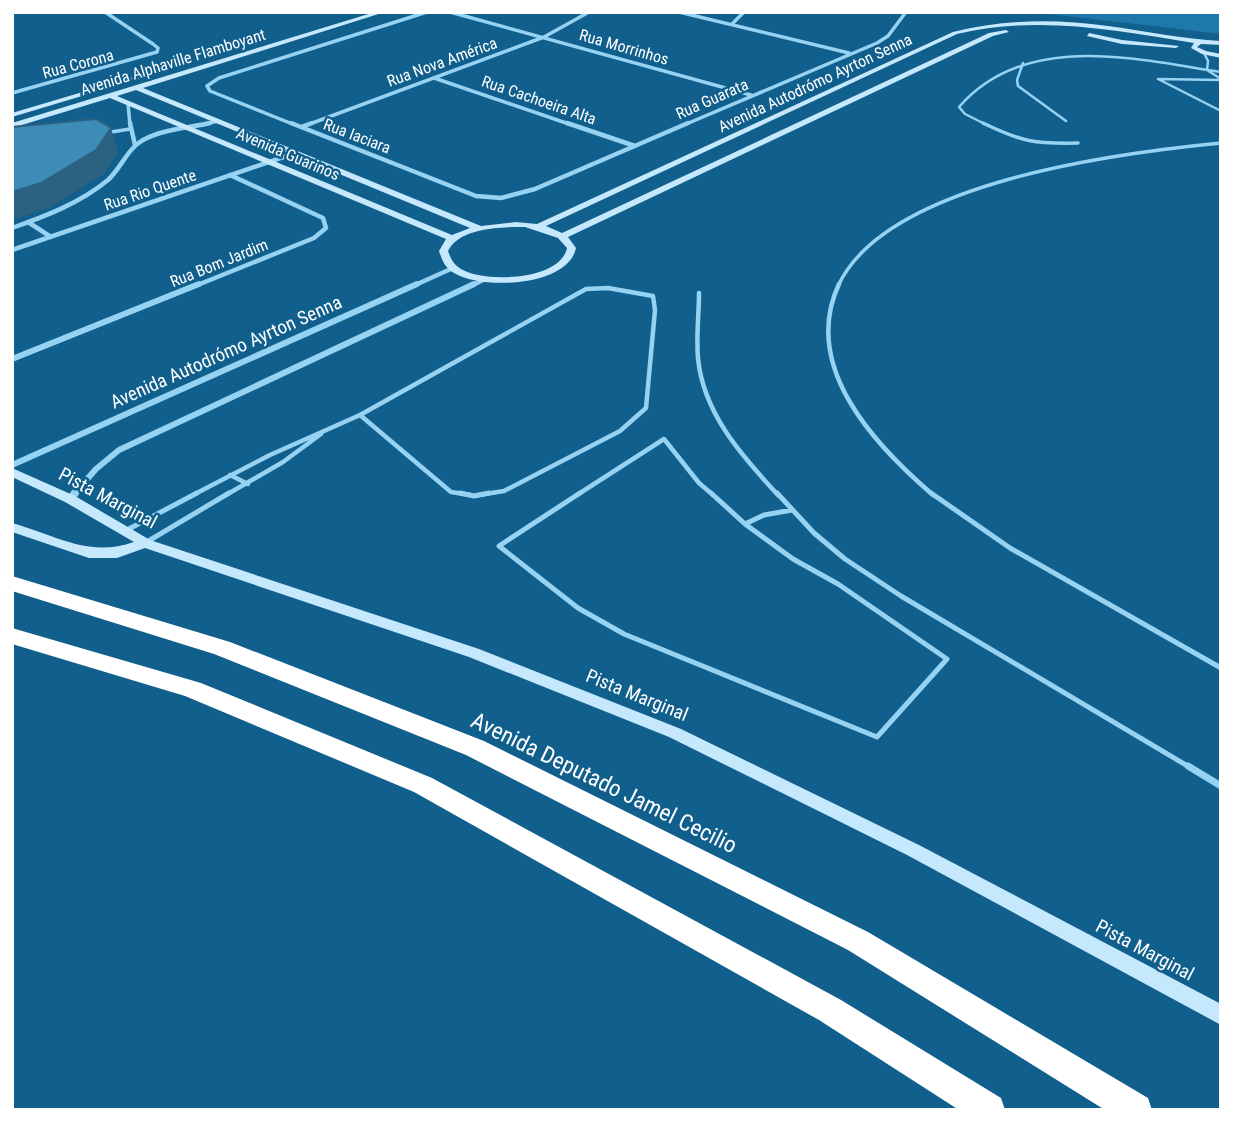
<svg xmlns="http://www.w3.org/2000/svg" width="1233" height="1122" font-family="'Roboto Condensed',sans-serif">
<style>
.green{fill:#1e79aa}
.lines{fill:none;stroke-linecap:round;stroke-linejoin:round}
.lane-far4{stroke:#96d2f2;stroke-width:2.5}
.lane-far3{stroke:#96d2f2;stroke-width:3.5}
.lane-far2{stroke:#96d2f2;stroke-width:4.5}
.lane-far1{stroke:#96d2f2;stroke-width:5}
.lane{stroke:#96d2f2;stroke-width:7}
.street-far3{stroke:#96d2f2;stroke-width:3.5}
.street-far2{stroke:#96d2f2;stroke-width:4.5}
.street-far1{stroke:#96d2f2;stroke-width:6}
.street{stroke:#96d2f2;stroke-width:8}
.secondary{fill:#c5e8fd;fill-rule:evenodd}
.highway{fill:#fff;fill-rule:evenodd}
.shaded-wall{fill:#2b6281}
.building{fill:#3d8cb8;stroke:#2b6281;stroke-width:2}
.labels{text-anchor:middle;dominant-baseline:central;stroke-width:5;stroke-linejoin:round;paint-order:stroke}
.far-street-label{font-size:16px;fill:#fff;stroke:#105f8c}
.street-label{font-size:19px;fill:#fff;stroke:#105f8c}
.near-street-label{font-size:23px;fill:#fff;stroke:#105f8c}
</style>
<rect width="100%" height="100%" fill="#105f8c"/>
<path class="green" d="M1033,12H1221V34Z"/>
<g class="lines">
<path class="lane-far4" d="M1204,53L1208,61L1207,70L1221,79
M1023,63L1017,80L1018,86L1066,121
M1221,80L1158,79L1221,111
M987,125L965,114L959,107C1025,31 1135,59 1221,72"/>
<path class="lane-far3" d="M983,123C1022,142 1035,144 1078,143
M105,133L130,129
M838,286C886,182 1118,153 1221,143"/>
<path class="lane-far2" d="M839,284C800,367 876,446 933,495
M699,293C699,314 696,337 698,358C703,413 742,456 778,495
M360,415L451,492L470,495
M360,415L586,289L608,288L653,296L655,310L646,408L620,431L504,491L479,495
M230,475L248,484
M193,495L270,455L360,415
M226,495L283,462L321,434
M577,495L664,439L699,483L713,495"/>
<path class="lane-far1" d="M460,493L474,496L489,493
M580,493L499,546L578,608L624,634L877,737L947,659L838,584L793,559L745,524L711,493
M777,493L814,533L845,559L901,596L1191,768
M931,493L1010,548L1221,668
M745,524L764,515L792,510
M125,531L197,493
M145,543L229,493"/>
<path class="lane" d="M1188,766L1221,786"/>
<path class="street-far3" d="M450,12L751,95
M679,12L849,53
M732,24L744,12
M434,78L572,125
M12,93L157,52L158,48L153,44L105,12
M128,104L130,125
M202,125L218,121
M295,125L210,91L207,86L219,78L427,12
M307,125L544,37L589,12
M684,125L877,43L888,36L906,12"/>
<path class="street-far2" d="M130,123L135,145
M291,123L476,196L501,198L535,189L688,123
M567,123L635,146
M301,127L312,123
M28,222L51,237
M12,228C46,216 80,203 108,180C121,168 128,148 143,140C163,129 188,128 210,123
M12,250L295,153
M195,286L314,238L326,228L323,218L230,175
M413,286L453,268
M471,286L485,279"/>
<path class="street-far1" d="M12,359L199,284
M12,465L417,284
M73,495L96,469L119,450L474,284"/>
<path class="street" d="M70,499L75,493"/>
<path class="secondary" d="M375,12H385L143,88L481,226L516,222L537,224L953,32C1005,19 1055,19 1108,26C1146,31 1183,39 1221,41V45L1201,44L1197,47L1206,51L1221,54V58L1202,54L1191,48L1194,43C1114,30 1037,15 957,34L546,226L562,233L989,33L1006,30L1009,32L993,36L568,237L576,248C568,287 482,290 454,273C445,268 442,260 439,251L446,239L110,98L12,128V123ZM136,90L470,228L452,235L117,96ZM525,227L558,238L567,248C560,281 484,283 461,269C453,264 451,259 448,251C460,227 502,227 525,227Z
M1089,33L1122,40L1179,46L1176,48L1122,44L1087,36Z
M160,69L162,72L12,117V113Z
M12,468L75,496L150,540L479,649L681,729L919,845L1221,1004V1025L907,855L669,737L469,657L145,548L117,558H89L12,532V523C56,535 88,558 134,542L65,502L12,477Z"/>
<path class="highway" d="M12,576L230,642L484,741L868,932L1148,1098L1152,1110H1105L848,950L466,755L214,654L12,591Z
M12,628L201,683L432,778L841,1000L1001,1098L1005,1110H959L819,1020L414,792L185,696L12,644Z"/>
</g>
<path class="shaded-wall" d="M111,128L118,152L104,174L49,208L12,220V192Z"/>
<path class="building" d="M96,119L111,128L96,150L41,183L12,192V127Z"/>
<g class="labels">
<g class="far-street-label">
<text transform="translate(624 47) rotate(16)">Rua Morrinhos</text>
<text transform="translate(173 62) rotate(-17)">Avenida Alphaville Flamboyant</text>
<text transform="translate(442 62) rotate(-20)">Rua Nova América</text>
<text transform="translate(78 64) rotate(-15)">Rua Corona</text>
<text transform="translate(815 83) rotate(-25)">Avenida Autodrómo Ayrton Senna</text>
<text transform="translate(712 99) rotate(-24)">Rua Guarata</text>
<text transform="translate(539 100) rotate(19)">Rua Cachoeira Alta</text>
<text transform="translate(357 136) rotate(21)">Rua Iaciara</text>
<text transform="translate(288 154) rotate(23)">Avenida Guarinos</text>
<text transform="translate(150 190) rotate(-19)">Rua Rio Quente</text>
<text transform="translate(219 263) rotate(-22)">Rua Bom Jardim</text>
</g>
<g class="street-label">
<text transform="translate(226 352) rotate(-24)">Avenida Autodrómo Ayrton Senna</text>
<text transform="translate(108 498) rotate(28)">Pista Marginal</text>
<text transform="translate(637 695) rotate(22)">Pista Marginal</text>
<text transform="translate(1145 950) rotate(28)">Pista Marginal</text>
</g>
<g class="near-street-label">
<text transform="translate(604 783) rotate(26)">Avenida Deputado Jamel Cecilio</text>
</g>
</g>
<rect width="1233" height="1122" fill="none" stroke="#ffffff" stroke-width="28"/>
</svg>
